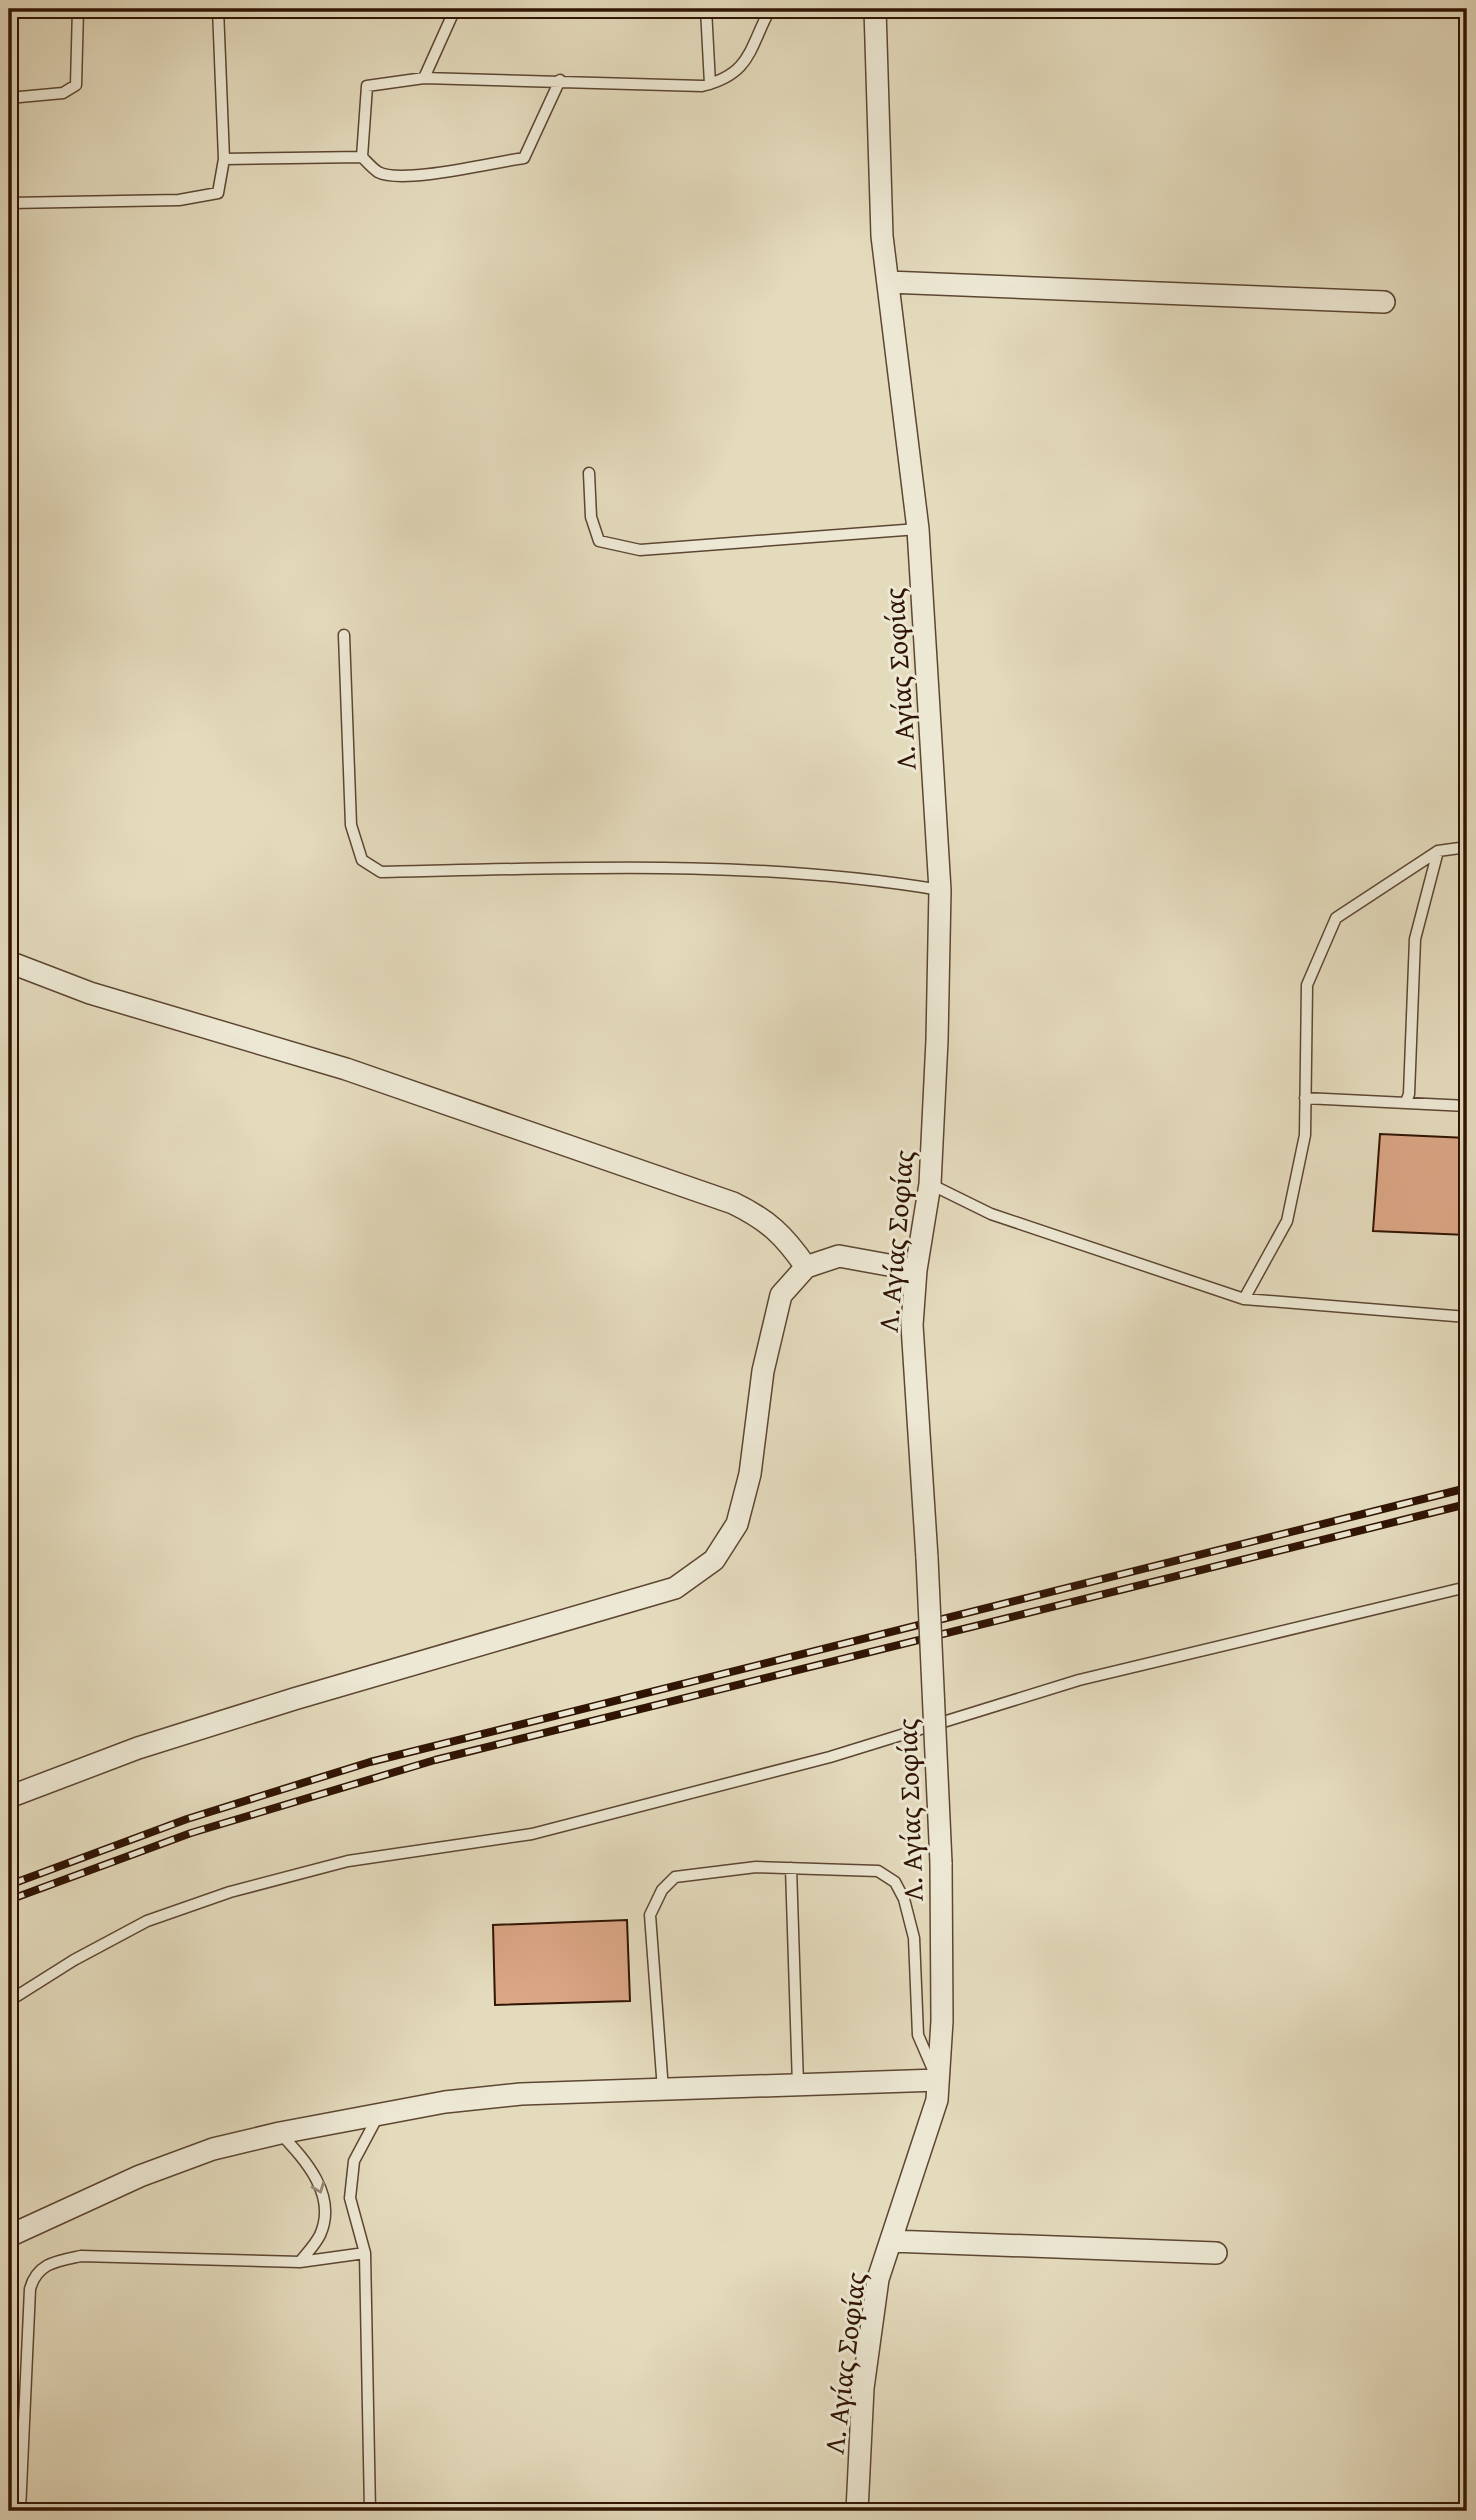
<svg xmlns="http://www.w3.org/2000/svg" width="1476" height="2520" font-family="'Gentium Book Plus',serif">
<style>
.building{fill:#dba686;stroke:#301403;stroke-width:2}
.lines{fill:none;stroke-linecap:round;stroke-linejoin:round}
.service-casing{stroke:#5d4632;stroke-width:13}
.minor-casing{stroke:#5d4632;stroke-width:24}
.service{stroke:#ede8d4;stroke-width:10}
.minor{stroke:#ede8d4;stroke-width:21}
.rail-casing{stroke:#301403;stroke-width:8}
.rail{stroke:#ede8d4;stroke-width:5;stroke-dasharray:16;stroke-linecap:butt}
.minor-bridge-casing{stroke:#5d4632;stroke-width:24;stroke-linecap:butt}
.minor-bridge{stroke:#ede8d4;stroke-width:21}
.oneway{stroke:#988976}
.labels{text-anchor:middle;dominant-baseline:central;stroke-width:6;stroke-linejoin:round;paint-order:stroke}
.street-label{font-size:28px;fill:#301403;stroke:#ede8d4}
</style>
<rect width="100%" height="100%" fill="#e4dbbd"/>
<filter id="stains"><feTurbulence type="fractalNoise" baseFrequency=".00286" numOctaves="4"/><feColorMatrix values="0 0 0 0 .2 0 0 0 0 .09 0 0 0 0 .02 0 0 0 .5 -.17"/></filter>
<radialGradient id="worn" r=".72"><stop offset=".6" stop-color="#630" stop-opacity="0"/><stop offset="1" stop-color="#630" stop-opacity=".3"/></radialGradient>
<path class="building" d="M1380,1134L1467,1138V1235L1373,1231Z
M627,1920L630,2001L495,2005L493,1925Z"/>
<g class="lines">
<g class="service-casing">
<path id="service" d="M706,9L710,84
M424,78L455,9
M9,98L63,93L76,85L78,9
M362,157L367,86L424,78L702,86C751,74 749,49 770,9
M224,159L362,157C367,162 372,168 378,172C402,185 494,162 524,158L560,80
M9,203L179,200L218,193L224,159L218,9
M589,473L591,517L599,541L640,550L918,529
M344,635L351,825L362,860L381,872C568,868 755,859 940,890
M1305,1098L1467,1106
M1406,1102L1409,1094L1415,939L1438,851
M930,1184L991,1214L1244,1299L1467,1317
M1244,1299L1287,1221L1305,1135L1307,985L1336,918L1438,851L1467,847
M791,1868L798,2085
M9,2001L74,1960L147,1921L230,1892L348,1861L532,1834L830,1757L1079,1680L1467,1587
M663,2090L650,1915L662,1890L675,1877L756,1867L878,1871L895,1882L904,1899L914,1938L918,2035L934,2072
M280,2133C305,2160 338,2195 320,2235C315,2245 306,2254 300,2262
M20,2511L30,2289C37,2263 57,2261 81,2256L300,2262L365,2253
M370,2511L365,2253L350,2198L354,2161L378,2116"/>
</g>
<g class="minor-casing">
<path id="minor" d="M875,9L882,236L918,529L940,890L937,1040L930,1184L916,1270L912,1325L927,1558
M888,282L1384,302
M9,962L90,993L346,1069L733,1203C768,1220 784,1235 806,1267
M9,1797L138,1748L294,1699L675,1588L714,1560L737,1524L750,1474L763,1371L781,1295L806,1267L839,1256L916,1270
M9,2236L140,2176L213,2149L280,2133L445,2102L521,2094L938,2080
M891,2241L1216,2253
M857,2511L863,2388L878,2279L937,2100L942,2021L941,1863"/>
</g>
<use href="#service" class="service"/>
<use href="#minor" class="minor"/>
<g class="rail-casing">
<path id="rail" d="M9,1885L187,1819L370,1762L1467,1488
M9,1900L191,1833L435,1760L1467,1504"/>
</g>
<use href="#rail" class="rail"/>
<g class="minor-bridge-casing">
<path id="minor-bridge" d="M927,1558L941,1863"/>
</g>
<use href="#minor-bridge" class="minor-bridge"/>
</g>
<defs><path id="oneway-chevron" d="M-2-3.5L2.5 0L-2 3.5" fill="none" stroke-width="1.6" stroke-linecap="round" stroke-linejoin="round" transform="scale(1.75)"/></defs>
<use class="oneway" href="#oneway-chevron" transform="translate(319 2188) rotate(69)"/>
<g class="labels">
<g class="street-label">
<text transform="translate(899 679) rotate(-94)">Λ. Αγίας Σοφίας</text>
<text transform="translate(895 1241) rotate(-85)">Λ. Αγίας Σοφίας</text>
<text transform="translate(909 1810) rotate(-92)">Λ. Αγίας Σοφίας</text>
<text transform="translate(844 2363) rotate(-83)">Λ. Αγίας Σοφίας</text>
</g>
</g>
<rect width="1476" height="2520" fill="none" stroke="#e4dbbd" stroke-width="35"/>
<rect x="10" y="10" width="1455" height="2499" fill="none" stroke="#301403" stroke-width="3.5"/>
<rect x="18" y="18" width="1441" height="2485" fill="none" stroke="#301403" stroke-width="2"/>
<rect width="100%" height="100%" filter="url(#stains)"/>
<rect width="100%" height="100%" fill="url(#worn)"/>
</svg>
